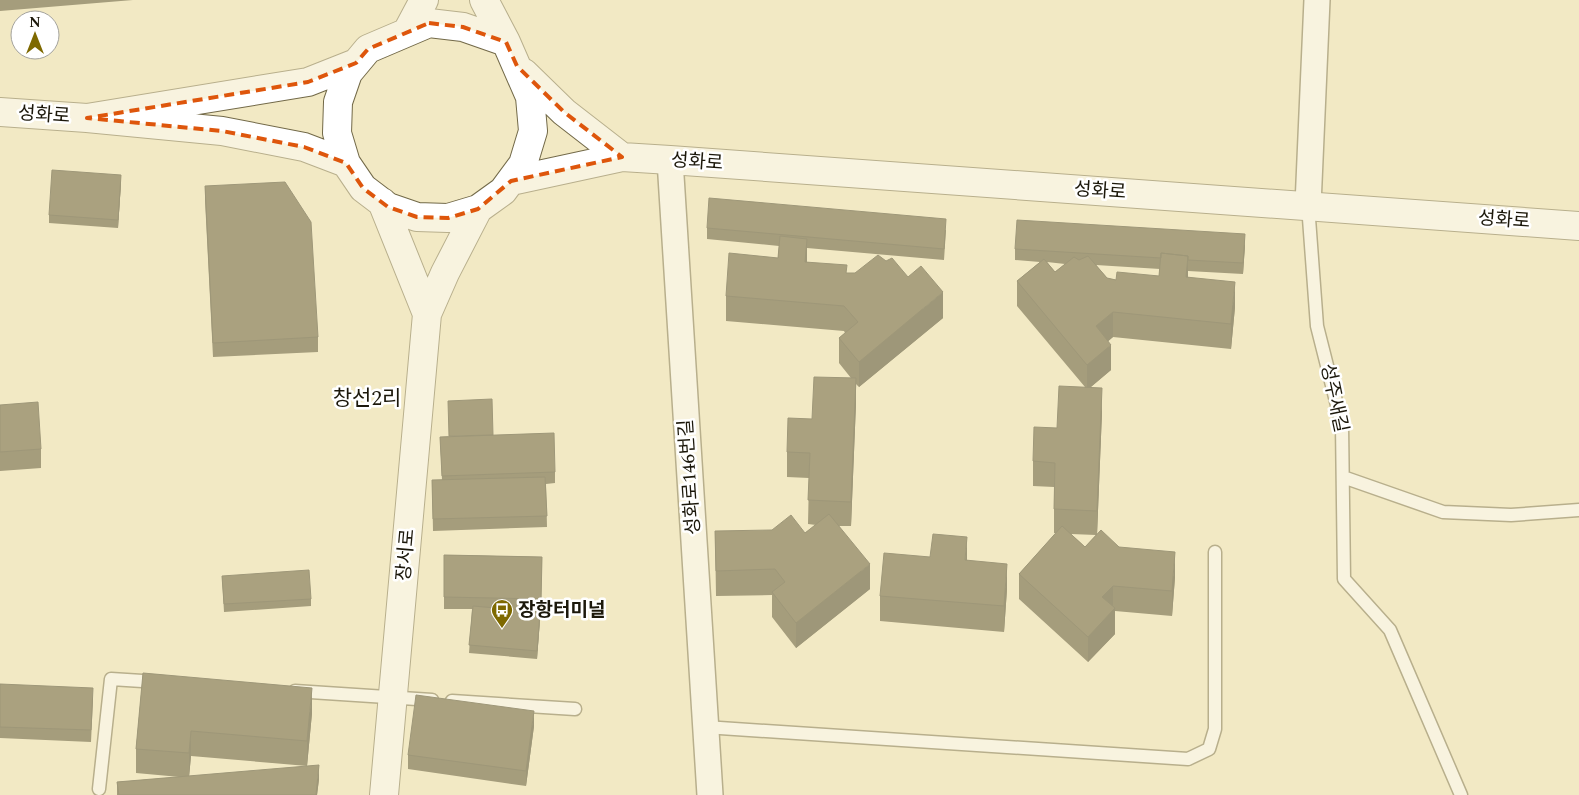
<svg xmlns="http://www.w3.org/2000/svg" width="1579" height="795" font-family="Spectral,'Noto Sans KR',serif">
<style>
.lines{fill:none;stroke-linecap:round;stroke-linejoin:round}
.lane-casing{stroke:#726948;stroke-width:15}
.street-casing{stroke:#726948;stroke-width:28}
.secondary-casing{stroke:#726948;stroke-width:30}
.lane{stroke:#fff;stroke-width:12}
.street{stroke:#fff;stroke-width:25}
.secondary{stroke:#fff;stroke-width:28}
.wall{fill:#474024;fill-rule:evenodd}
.shaded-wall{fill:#39341d}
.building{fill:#524a2a;stroke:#39341d}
.marked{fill:none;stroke:#de560c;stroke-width:4;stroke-dasharray:10 6;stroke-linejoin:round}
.labels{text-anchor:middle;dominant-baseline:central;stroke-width:5;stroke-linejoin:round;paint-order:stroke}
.street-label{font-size:19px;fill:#1c180b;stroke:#fff}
.poi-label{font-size:19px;font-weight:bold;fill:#1c180b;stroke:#fff;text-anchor:start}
.quarter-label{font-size:21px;fill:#1c180b;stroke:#fff}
</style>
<rect width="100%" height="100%" fill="#f2e9c4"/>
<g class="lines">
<g class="lane-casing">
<path id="lane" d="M1308,205L1317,326L1342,425L1344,579L1390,630L1461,795
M1343,477L1443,512L1511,515L1579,510
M295,691L432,700
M452,701L575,709
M705,727L1188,759L1209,749L1215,729V552
M99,789L111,679L158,682"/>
</g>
<g class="street-casing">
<path id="street" d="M670,160L710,795
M1308,205L1317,0"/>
</g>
<g class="secondary-casing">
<path id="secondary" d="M484,0L506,42
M429,23L463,27L506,42L530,97L533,131L523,164L503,191L478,209L448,218L417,217L388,207L363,188L346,163L337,133L338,102L348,73L368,49Z
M408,30L424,0
M0,112L87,118
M622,157L670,160L1579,226
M346,163L304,147L222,131L87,118L308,82L356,63
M511,181L622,157L564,112L524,73
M382,202L427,314L445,273L478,209
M384,795L427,314"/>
</g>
<use href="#lane" class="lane"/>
<use href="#street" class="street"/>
<use href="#secondary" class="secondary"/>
</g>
<path class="wall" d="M0,0H133L0,11Z
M121,183L118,228L49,223V215Z
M205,186L318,337V352L213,357L205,200Z
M707,228L946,230L944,260L807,248V262L847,273L943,318L859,387L856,384V403L851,526H839L870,589L796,648L772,617V595L716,596L715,531L805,533L816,525L808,524L809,478L787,477V452L812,419L851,378L839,363V338L845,333L844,331L726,321V296L778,258L779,246L707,239Z
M1245,245L1243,274L1188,271V277L1235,307L1231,349L1113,337L1108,341L1111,370L1091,387L1102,412L1097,535L1175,577L1172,616L1115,611V634L1088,662L1019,599V574L1056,533H1054V487L1033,486V461L1057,428L1085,387L1017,306V281L1040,262L1015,260V249ZM1047,262L1065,264L1055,272ZM1096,265L1160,269L1159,276L1116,280L1107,278ZM1071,534L1096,535L1085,547Z
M0,405L41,449V468L0,471Z
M493,435L555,472V483L546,484L547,527L433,531L432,480H442L440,437Z
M444,555L542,557L541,610H521L540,620L537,659L469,653L472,609H444Z
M967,560L1007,589L1004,632L880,621V596Z
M222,576L311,599V606L224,612Z
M143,673L312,713L307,766L191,756L189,776L319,779L317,795H117V782L180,777L136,773V749Z
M0,684L93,699L91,742L0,738Z
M534,726L526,786L408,769V755Z"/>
<path class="shaded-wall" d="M121,175V183L118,228V220Z
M1245,234V245L1243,274V263Z
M807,239V264L805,262Z
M1188,256V281L1186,277Z
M1235,282V307L1231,349V324Z
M943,292V318L859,387V362Z
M1113,312V337L1096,352V326Z
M1111,345V370L1087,390V365Z
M856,378V403L851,526V502Z
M1102,388V412L1097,535V511Z
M967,537V562L965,560Z
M1175,552V577L1172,616V591Z
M870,564V589L796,648V623Z
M1007,564V589L1004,632V606Z
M1113,586V610L1115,608V634L1088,662V637L1102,597Z
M540,612V620L537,659V651Z
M312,688V713L307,766V741Z
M534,711V726L526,786V771Z
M191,731V756L189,778V753Z
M319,765V779L317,795H316Z"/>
<path class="building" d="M52,170L121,175L118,220L49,215Z
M285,182L311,222L318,337L213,343L205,186Z
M709,198L946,219L944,249L707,228Z
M1017,220L1245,234L1243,263L1188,260V256L1161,253V258L1015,249Z
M780,236L807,239L805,262L847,265L846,273H855L878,255L886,261L892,258L908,277L921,266L943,292L859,362L839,338L858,322L844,306L726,296L729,253L778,258Z
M1161,253L1188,256L1186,277L1235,282L1231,324L1113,312L1096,326L1111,345L1087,365L1017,281L1044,259L1055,272L1074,257L1079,260L1088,256L1107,278L1116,280L1117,272L1159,276Z
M814,377L856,378L851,502L808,500L810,453L787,452L788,418L812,419Z
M1059,386L1102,388L1097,511L1054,509L1055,463L1033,461L1034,427L1057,428Z
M492,399L493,435L449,436L448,401Z
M38,402L41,449L0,452V405Z
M554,433L555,472L442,476L440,437Z
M545,477L547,516L433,519L432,480Z
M829,514L870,564L796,623L772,592L785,582L775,569L716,571L715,531L772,530L791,515L805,533Z
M1062,526L1085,547L1101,530L1119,547L1175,552L1172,591L1113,586L1102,597L1115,608L1088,637L1019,574Z
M933,534L967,537L965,560L1007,564L1004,606L880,596L884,553L930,557Z
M444,555L542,557L541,599L444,597Z
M309,570L311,599L224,604L222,576Z
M473,606L540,612L537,651L469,645Z
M143,673L312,688L307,741L191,731L189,753L136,749Z
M0,684L93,688L91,730L0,727Z
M416,695L534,711L526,771L408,755Z
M319,765L316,795H119L117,782Z"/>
<path d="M0 0H1579V795H0ZM429,23L463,27L506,42L517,66L564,112L622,157L511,181L478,209L448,218L417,217L388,207L363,188L346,163L304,147L222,131L87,118L308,82L356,63L368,49Z" fill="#f2e9c4" fill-opacity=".55" fill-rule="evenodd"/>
<path class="marked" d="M429,23L463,27L506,42L517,66L564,112L622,157L511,181L478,209L448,218L417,217L388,207L363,188L346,163L304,147L222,131L87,118L308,82L356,63L368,49Z"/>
<defs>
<g id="bus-pin" transform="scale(1.125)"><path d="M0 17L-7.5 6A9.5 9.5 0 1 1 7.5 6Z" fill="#7e6900" stroke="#fff"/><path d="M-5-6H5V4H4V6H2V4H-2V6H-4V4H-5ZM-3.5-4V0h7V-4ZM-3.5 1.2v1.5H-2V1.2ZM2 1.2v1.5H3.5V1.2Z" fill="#fff"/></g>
</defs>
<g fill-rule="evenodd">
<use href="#bus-pin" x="502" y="610"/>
</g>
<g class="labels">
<g class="street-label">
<text transform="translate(44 115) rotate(4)">성화로</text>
<text transform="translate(697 162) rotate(4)">성화로</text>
<text transform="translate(1100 191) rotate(4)">성화로</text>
<text transform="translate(1504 220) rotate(4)">성화로</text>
<text transform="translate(1334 398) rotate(78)">성주새길</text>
<text transform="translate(690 477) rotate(-94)">성화로146번길</text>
<text transform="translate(406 555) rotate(-85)">장서로</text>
</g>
<g class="poi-label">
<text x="518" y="610">장항터미널</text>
</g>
<g class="quarter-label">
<text x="367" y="399">창선2리</text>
</g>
</g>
<g transform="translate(35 35)"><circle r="24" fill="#ffffff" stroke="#a4a39d"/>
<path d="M0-4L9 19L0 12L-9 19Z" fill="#7e6900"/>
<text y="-8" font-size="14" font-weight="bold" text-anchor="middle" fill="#1c180b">N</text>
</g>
</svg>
